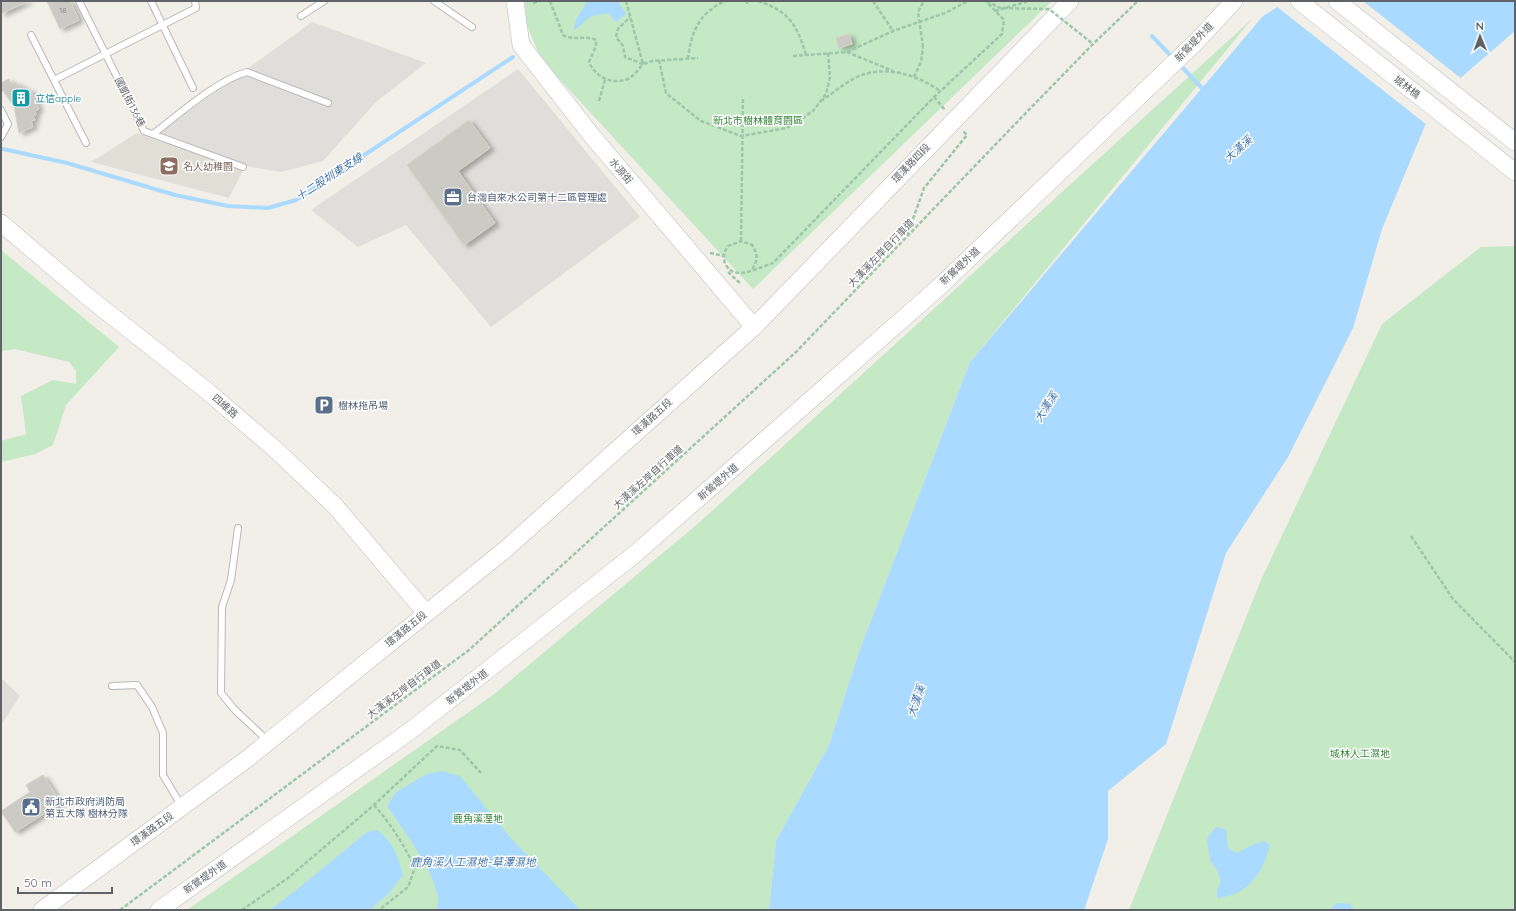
<svg xmlns="http://www.w3.org/2000/svg" width="1516" height="911" font-family="Quicksand,'Noto Sans TC',sans-serif">
<style>
.industrial{fill:#e0deda}
.education{fill:#e1ded6}
.green{fill:#c5e8c5}
.water{fill:#aadaff}
.pier{fill:#f1efe8}
.lines{fill:none;stroke-linecap:round;stroke-linejoin:round}
.stream{stroke:#aadaff;stroke-width:4}
.building{fill:#cccac5;stroke:#d6d1c6;filter:url(#shadow)}
.lane-casing{stroke:#b5b8bc;stroke-width:8}
.secondary-casing{stroke:#b6babf;stroke-width:18}
.path{stroke:#9cc7a9;stroke-width:2.5;stroke-dasharray:4 2;stroke-linecap:butt}
.lane{stroke:#fff;stroke-width:6}
.secondary{stroke:#fff;stroke-width:17}
.path-bridge{stroke:#9cc7a9;stroke-width:2.5;stroke-dasharray:4 2;stroke-linecap:butt}
.labels{text-anchor:middle;dominant-baseline:central;stroke-width:3;stroke-linejoin:round;paint-order:stroke}
.number-label{font-size:8px;fill:#7a7d7f}
.street-label{font-size:10px;fill:#5f6368;stroke:#fff}
.culture-label{font-size:10px;fill:#0d838f;stroke:#fff;text-anchor:start}
.park-label{font-size:10px;fill:#348238;stroke:#fff}
.education-label{font-size:10px;fill:#785e54;stroke:#fff;text-anchor:start}
.service-label{font-size:10px;fill:#4e5e75;stroke:#fff;text-anchor:start}
.water-label{font-size:11px;font-style:italic;fill:#4174aa;stroke:#fff}
</style>
<defs>
<filter id="shadow"><feDropShadow dx="4.5" dy="2.5" stdDeviation="2" flood-color="#0004"/></filter>
</defs>
<rect width="100%" height="100%" fill="#f1efe8"/>
<path class="industrial" d="M312,22L426,63L376,102L323,161L281,172L251,167L160,132Z
M518,69L640,217L491,327L406,225L358,247L311,210Z
M1,678L20,696L1,725Z"/>
<path class="education" d="M137,133L243,170L229,198L91,162Z"/>
<path class="green" d="M525,1H1052L753,289L541,59L526,23Z
M1252,19L970,362L860,649L829,745L776,841L769,910H187L493,695L701,521Z
M1515,246V910H1129L1261,580L1382,324L1481,247Z
M1,250L119,347L66,405L53,445L35,454L1,462V441L26,434L21,396L53,380L76,384V371L69,362L15,349L1,351Z"/>
<path class="water" d="M587,1H618L626,14L616,22L608,13L592,16L573,31L576,20Z
M1287,1H1515V31L1436,99L1382,229L1353,328L1288,457L1226,553L1166,744L1108,791V839L1084,910H769L776,841L829,745L860,649L970,362L1263,16Z
M442,771L460,776L509,836L580,910H437C437,906 439,901 438,898C434,870 403,830 387,806L396,792L427,774Z
M1216,827L1226,829L1228,848L1237,853L1254,844L1265,841L1270,845C1262,875 1248,895 1217,898V889L1221,882L1218,871L1210,861L1207,838Z
M377,830C393,842 398,856 403,875L388,894L370,910H270L295,891L367,832Z
M1337,903L1350,904L1354,910H1329Z"/>
<path class="pier" d="M1283,1H1363L1462,79L1438,100L1427,125L1276,6Z"/>
<g class="lines">
<path class="stream" d="M1152,36L1173,58
M1179,64L1205,91
M3,149L67,163L175,195L228,206L268,208L296,200L513,57"/>
</g>
<path class="building" d="M1,1H28L1,14Z
M47,1H70L79,20L60,29Z
M849,34L852,44L839,48L836,38Z
M9,79L11,84L16,82L18,86L22,85L25,90L30,89L39,109L35,111L36,115L33,116L35,120L31,121L33,127L19,133L14,106L1,88V83Z
M469,120L490,148L458,171L495,223L464,245L407,165Z
M43,775L61,803L15,832L1,811L30,792L26,785Z"/>
<g class="lines">
<g class="lane-casing">
<path id="lane" d="M79,1L144,131L243,167
M151,1L193,88
M434,1L472,27
M301,16L324,1
M31,35L86,143
M54,80L196,8L195,1
M1,110L8,124L1,137
M153,134C178,115 217,80 247,72L328,103
M238,528L231,580L222,607L221,693L235,710L267,740
M112,686L137,685L152,707L163,733V775L181,805"/>
</g>
<g class="secondary-casing">
<path id="secondary" d="M515,1L521,45L592,136L754,327
M1299,1L1515,172
M1337,1L1515,142
M1,223L88,297L206,390L276,450L335,506L426,613
M42,910L247,759L507,548L754,327L1070,1
M159,910L410,731L635,554L938,288L1195,43L1234,1"/>
</g>
<path class="path" d="M550,1L563,35C573,41 585,35 596,40V46L589,62C595,76 609,84 625,80C633,78 638,70 643,64L625,57L623,46L616,37L618,29L630,17
M626,1L643,64L652,61L698,58
M758,1C789,11 797,25 806,55
M873,1L893,31
M533,3L540,1
M747,4V1
M995,11L1029,1
M847,52L893,31L945,13L968,1
M793,56L847,52L893,71
M688,59C691,32 699,13 725,1
M659,60L666,93L701,121L741,136L787,128L813,111L826,94L830,77L828,53
M914,77L921,62L923,47
M934,97L945,110
M599,101L605,80
M821,101C832,94 843,84 855,78C883,64 916,74 940,91
M907,236L924,188L967,135L963,131
M741,241L743,99
M710,253L724,256
M752,269C758,261 758,254 752,245L741,241L728,246C724,252 722,258 726,265C735,282 759,267 773,263L934,97L1002,34L1004,20L986,1
M728,272L740,283
M1411,536L1453,599L1515,662
M374,805C391,824 404,845 415,868L408,887L379,910
M120,910L469,650L796,352L1019,120L1093,44L1138,1
M242,910L288,878L374,805L437,746L460,750L481,773"/>
<use href="#lane" class="lane"/>
<use href="#secondary" class="secondary"/>
<path class="path-bridge" d="M987,1L1000,8L1049,9L1093,44
M923,47L918,12L924,1"/>
</g>
<defs>
<g id="building-square" transform="scale(1)"><rect x="-9" y="-9" width="18" height="18" rx="4" fill="#0f9aa8" stroke="#fff"/><path d="M-4-6H4V6H1V3H-1V6H-4ZM-2.5-4.3h1.7v1.8h-1.7ZM.8-4.3h1.7v1.8H.8ZM-2.5-1h1.7V.8h-1.7ZM.8-1h1.7V.8H.8Z" fill="#fff"/></g>
<g id="school-square" transform="scale(1)"><rect x="-9" y="-9" width="18" height="18" rx="4" fill="#8d6e63" stroke="#fff"/><path d="M0-5L7-2L0 1L-7-2ZM-4 1L0 2.5L4 1V4Q0 6-4 4Z" fill="#fff"/></g>
<g id="office-square" transform="scale(1)"><rect x="-9" y="-9" width="18" height="18" rx="4" fill="#5c6f8a" stroke="#fff"/><path d="M-6-3h4V-5.5h4V-3h4V5H-6ZM-1-4.5V-3h2v-1.5ZM-6 0V1H6V0Z" fill="#fff"/></g>
<g id="parking-square" transform="scale(1)"><rect x="-9" y="-9" width="18" height="18" rx="4" fill="#5c6f8a" stroke="#fff"/><path d="M-3.5-5.5H1a3.5 3.5 0 0 1 0 7H-1V5.5H-3.5ZM-1-3.4V-.6H.8a1.4 1.4 0 0 0 0-2.8Z" fill="#fff"/></g>
<g id="civic-square" transform="scale(1)"><rect x="-9" y="-9" width="18" height="18" rx="4" fill="#5c6f8a" stroke="#fff"/><path d="M-.6-6.5H3V-4.5H.6V-3L4-1V1h2V6H-6V1h2V-1L-.6-3ZM-1.2 2.5V6h2.4V2.5Z" fill="#fff"/></g>
</defs>
<g fill-rule="evenodd">
<use href="#building-square" x="21" y="98"/>
<use href="#school-square" x="169" y="166"/>
<use href="#office-square" x="453" y="197"/>
<use href="#parking-square" x="324" y="405"/>
<use href="#civic-square" x="31" y="807"/>
</g>
<g class="labels">
<g class="number-label">
<text x="63" y="10">18</text>
</g>
<g class="street-label">
<text transform="translate(1194 42) rotate(-46)">新鶯堤外道</text>
<text transform="translate(1407 87) rotate(38)">城林橋</text>
<text transform="translate(130 102) rotate(63)">國凱街136巷</text>
<text transform="translate(911 163) rotate(-46)">環漢路四段</text>
<text transform="translate(621 171) rotate(50)">水源街</text>
<text transform="translate(881 253) rotate(-46)">大漢溪左岸自行車道</text>
<text transform="translate(960 266) rotate(-43)">新鶯堤外道</text>
<text transform="translate(225 406) rotate(41)">四維路</text>
<text transform="translate(652 417) rotate(-42)">環漢路五段</text>
<text transform="translate(648 477) rotate(-42)">大漢溪左岸自行車道</text>
<text transform="translate(718 482) rotate(-41)">新鶯堤外道</text>
<text transform="translate(406 629) rotate(-39)">環漢路五段</text>
<text transform="translate(467 687) rotate(-38)">新鶯堤外道</text>
<text transform="translate(404 689) rotate(-37)">大漢溪左岸自行車道</text>
<text transform="translate(152 829) rotate(-36)">環漢路五段</text>
<text transform="translate(205 877) rotate(-35)">新鶯堤外道</text>
</g>
<g class="culture-label">
<text x="35" y="98">立信apple</text>
</g>
<g class="park-label">
<text x="758" y="120">新北市樹林體育園區</text>
<text x="1360" y="753">城林人工濕地</text>
<text x="478" y="818">鹿角溪溼地</text>
</g>
<g class="education-label">
<text x="183" y="166">名人幼稚園</text>
</g>
<g class="service-label">
<text x="467" y="197">台灣自來水公司第十二區管理處</text>
<text x="338" y="405">樹林拖吊場</text>
<text x="45" y="801">新北市政府消防局<tspan x="45" dy="12">第五大隊 樹林分隊</tspan></text>
</g>
<g class="water-label">
<text transform="translate(1238 149) rotate(-42)">大漢溪</text>
<text transform="translate(329 177) rotate(-33)">十二股圳東支線</text>
<text transform="translate(1046 407) rotate(-57)">大漢溪</text>
<text transform="translate(916 701) rotate(-71)">大漢溪</text>
<text x="473" y="862">鹿角溪人工濕地-草澤濕地</text>
</g>
</g>
<rect width="1516" height="911" fill="none" stroke="#5f6368" stroke-width="4"/>
<g transform="translate(1480 36) rotate(359)" stroke="#ffffff" stroke-width="3" paint-order="stroke">
<path d="M0-3L7 15L0 10L-7 15Z" fill="#5f6368"/>
<text y="-6" font-size="11" font-weight="bold" text-anchor="middle" fill="#5f6368">N</text>
</g>
<path d="M18 887v6h94v-6" fill="none" stroke="#5f6368" stroke-width="2"/>
<text x="24" y="887" font-size="12" fill="#5f6368" stroke="#ffffff" stroke-width="3" paint-order="stroke">50 m</text>
</svg>
